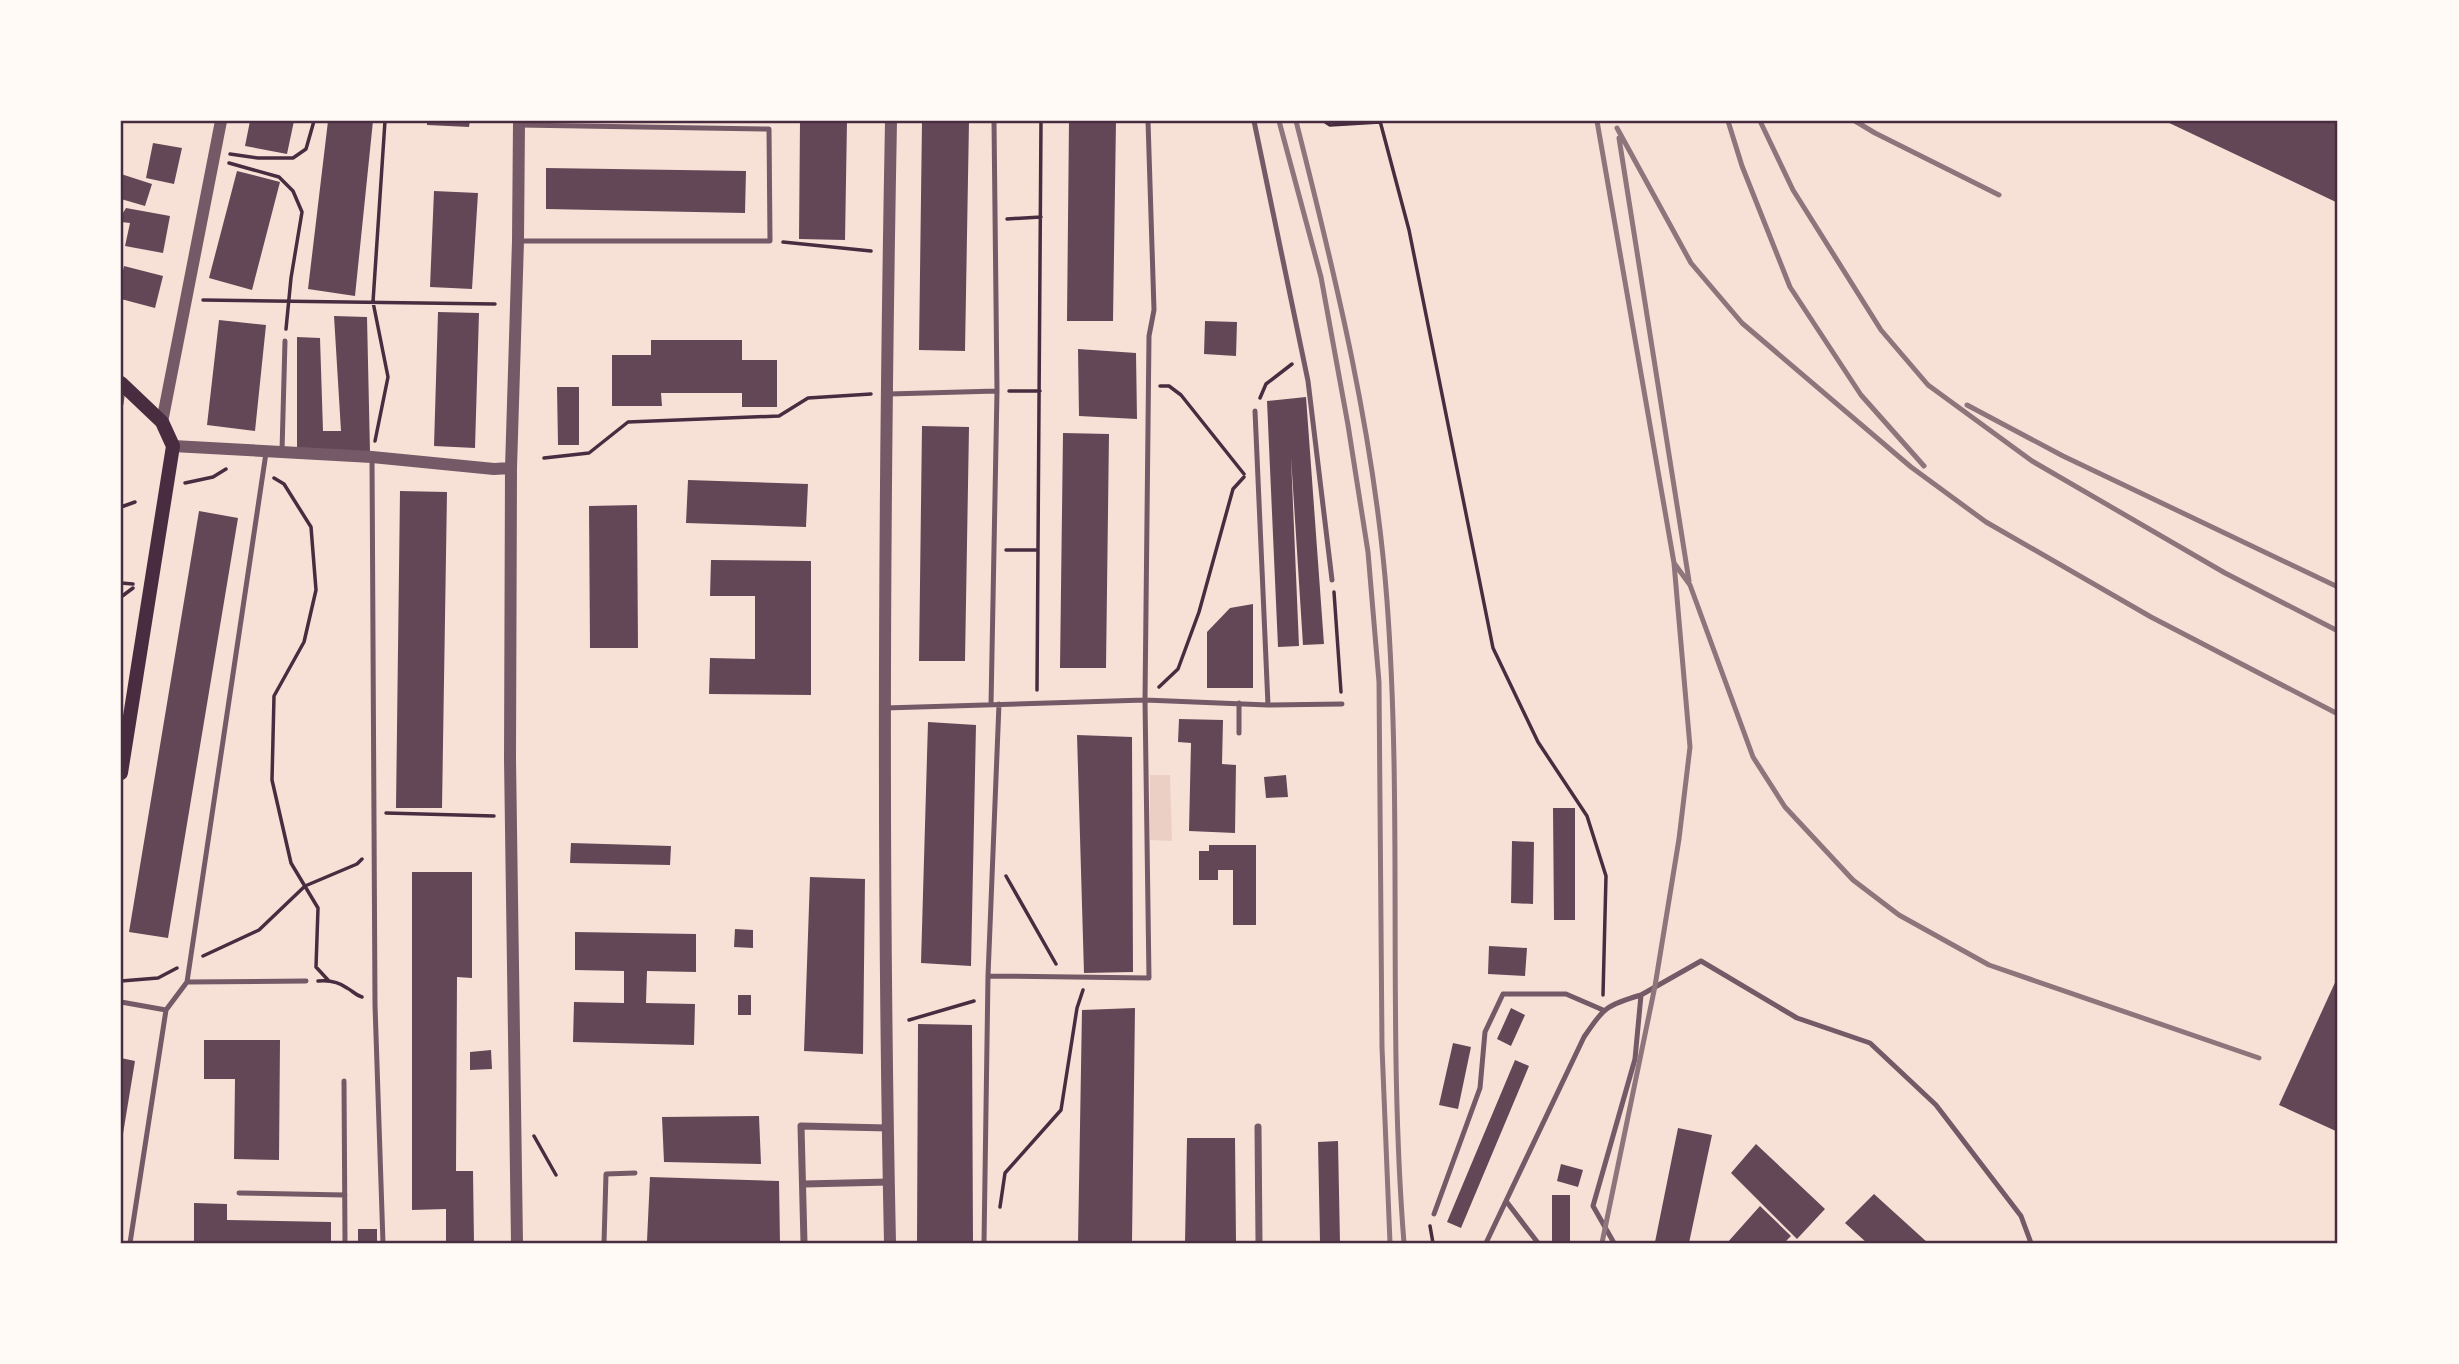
<svg xmlns="http://www.w3.org/2000/svg" width="2459" height="1364" font-family="'Crimson Pro',serif">
<style>
.green{fill:#ebcfc5}
.building{fill:#644757}
.lines{fill:none;stroke-linecap:round;stroke-linejoin:round}
.path{stroke:#4a2c40;stroke-width:3.5}
.service{stroke:#755966;stroke-width:5}
.minor{stroke:#755966;stroke-width:7}
.tertiary{stroke:#755966;stroke-width:12}
.secondary{stroke:#4a2c40;stroke-width:14}
.rail{stroke:#8f747c;stroke-width:5}
.neatline{fill:none;stroke:#4a2c40;stroke-width:2.5}
</style>
<rect width="100%" height="100%" fill="#f7e1d7"/>
<path class="green" d="M1150,775H1170L1172,841L1150,840Z"/>
<path class="building" d="M250,121H294L287,154L245,146Z
M328,121H373L355,296L308,289Z
M427,121H470L469,127L427,125Z
M800,121H847L845,240L799,239Z
M922,121H969L965,351L919,350Z
M1069,121H1116L1113,321H1067Z
M2165,121H2338V203Z
M153,143L182,148L174,184L146,178Z
M546,168L746,171L745,213L546,209Z
M237,171L280,182L252,290L209,278Z
M121,174L152,184L145,206L121,199Z
M434,191L478,193L472,289L430,287Z
M126,208L170,216L163,253L125,246L130,223L121,222V216Z
M124,266L163,276L155,308L121,299V279Z
M438,312L479,313L475,448L434,446Z
M334,316L367,317L370,452L297,450V337L320,338L323,431H341Z
M219,320L266,325L255,431L207,425Z
M1205,321L1237,322L1236,356L1204,354Z
M651,340H742V360H777V407H742V393H661L662,406H612V355H651Z
M1078,349L1136,353L1137,419L1079,416Z
M557,387H579V445H558Z
M1306,397L1324,644L1303,645L1291,457L1299,646L1278,647L1267,401Z
M922,426L969,427L965,661H919Z
M1063,433L1109,434L1106,668H1060Z
M688,480L808,484L806,527L686,523Z
M400,491L447,492L442,808H396Z
M637,505L638,648H590L589,506Z
M199,511L238,518L168,938L129,932Z
M711,560L811,561V695L709,694L710,658L755,659V596H710Z
M1253,604V688H1207V632L1230,608Z
M1179,719L1223,720L1222,764L1236,765L1235,833L1189,831L1191,743L1178,742Z
M928,722L976,725L971,966L921,963Z
M1077,735L1132,737L1133,972L1084,973Z
M1286,775L1288,797L1266,798L1264,777Z
M1553,808H1575V920H1554Z
M1512,841L1534,842L1533,904L1511,903Z
M571,843L671,846L670,865L570,863Z
M1209,845H1256V925H1233V870H1218V880H1199V851H1209Z
M412,872H472V978L457,977L456,1171H473L474,1243H446V1209L412,1210Z
M810,877L865,879L863,1054L804,1051Z
M735,929L753,930V948L734,947Z
M575,932L696,934V972L647,971L646,1003L695,1004L694,1045L573,1042L574,1002L624,1003V971L575,970Z
M1489,946L1527,948L1525,976L1488,974Z
M2338,976V1132L2279,1105Z
M738,995H751V1015H738Z
M1135,1008L1132,1243H1078L1082,1010Z
M1511,1008L1525,1015L1511,1046L1497,1039Z
M918,1024L972,1025L973,1243H917Z
M204,1040H280L279,1160L234,1159L235,1079H204Z
M1453,1043L1471,1047L1458,1109L1439,1105Z
M491,1050L492,1069L470,1070V1052Z
M121,1058L135,1061L122,1140H121Z
M1515,1060L1529,1066L1461,1228L1447,1222Z
M759,1116L761,1164L664,1162L662,1117Z
M1678,1128L1712,1135L1689,1243H1660L1655,1242Z
M1187,1138H1235L1236,1243H1185Z
M1338,1141L1340,1243H1320L1318,1142Z
M1756,1144L1825,1209L1797,1239L1731,1173Z
M1561,1164L1583,1170L1578,1187L1557,1181Z
M650,1177L779,1181L780,1243L647,1241Z
M1874,1194L1928,1243H1867L1845,1223Z
M1552,1195H1570V1243H1552Z
M194,1203L227,1204V1220L331,1222V1243H194Z
M1760,1206L1791,1236L1784,1243H1727Z
M358,1229H377V1243H358Z"/>
<g class="lines">
<path class="path" d="M1324,121L1330,125L1380,122
M1380,121L1409,230L1493,648L1538,742L1587,816L1606,876L1603,995
M230,154L258,158H293L306,149L314,121
M229,163L279,177L293,191L302,212L291,278L286,329
M1007,219L1041,217
M783,242L871,251
M203,300L495,304
M1160,386H1169L1181,395L1244,474
M1009,391H1040
M1260,398L1266,384L1292,364
M375,441L388,377L373,302L385,121
M544,458L589,453L628,422L779,416L808,398L871,394
M274,478L284,484L311,527L316,590L304,642L274,696L272,780L291,863L318,908L316,967L328,980
M185,483L213,477L226,469
M121,507L135,502
M1006,550H1037
M121,583L133,584
M1334,592L1341,692
M121,597L133,588
M1159,687L1178,669L1199,612L1233,489L1244,477
M1037,690L1041,121
M386,813L494,816
M1006,876L1056,964
M203,956L259,930L305,886L357,864L362,859
M121,981L158,978L177,968
M318,981C328,980 339,982 347,988C353,991 355,995 362,997
M909,1020L974,1001
M534,1136L556,1175
M1000,1207L1005,1173L1061,1110L1077,1008L1083,990
M1430,1226L1433,1243"/>
<path class="service" d="M1254,121L1308,381L1332,580
M519,125L769,129L770,241H519
M889,394L997,391
M121,404L123,390
M1255,411L1268,705
M282,451L285,341
M372,457L375,1005L383,1243
M1239,703V733
M991,705L997,391L994,121
M885,708L1145,700L1149,336L1154,310L1148,121
M988,976L1149,978L1145,700L1268,705L1342,704
M187,982L306,981
M121,1002L166,1010
M344,1081L345,1243
M239,1193L345,1195
M1506,1201L1538,1243
M1434,1214L1480,1088L1485,1032L1503,994H1566L1603,1010
M130,1243L166,1010L187,982L266,453
M604,1243L606,1174L635,1173
M984,1243L988,976L999,704
M1486,1243L1584,1037C1604,1008 1606,1005 1641,995
M1614,1243L1593,1206L1635,1059L1641,995L1701,961L1797,1018L1870,1043L1936,1105L2021,1216L2031,1243"/>
<path class="minor" d="M1258,1127L1259,1243
M804,1184L889,1182
M804,1243L801,1126L888,1128"/>
<path class="tertiary" d="M162,422L221,121
M173,446L372,457L494,469L511,468
M517,1243L510,759L511,468L518,241L519,121
M890,1243C882,869 884,495 891,121"/>
<path class="secondary" d="M121,383L162,422L173,446L121,773"/>
<path class="rail" d="M1279,121L1321,277L1348,425L1368,552L1379,682L1382,1047L1390,1243
M1296,121C1336,278 1375,439 1387,601C1403,815 1387,1030 1404,1243
M1597,121L1674,563L1690,585L1753,757L1785,807L1853,880L1899,915L1989,965L2259,1058
M1728,121L1742,166L1790,287L1861,395L1924,466
M1760,121L1793,190L1881,330L1928,385L2032,461L2225,573L2338,631
M1855,121L1875,133L1999,195
M1617,128L1691,263L1742,323L1911,467L1986,522L2151,617L2338,714
M1619,138L1689,581
M1967,405L2063,456L2338,587
M1602,1243L1655,986L1679,839L1690,747L1674,563"/>
</g>
<rect width="2459" height="1364" fill="none" stroke="#fffaf5" stroke-width="245"/>
<rect x="122" y="122" width="2214" height="1120" class="neatline"/>
</svg>
